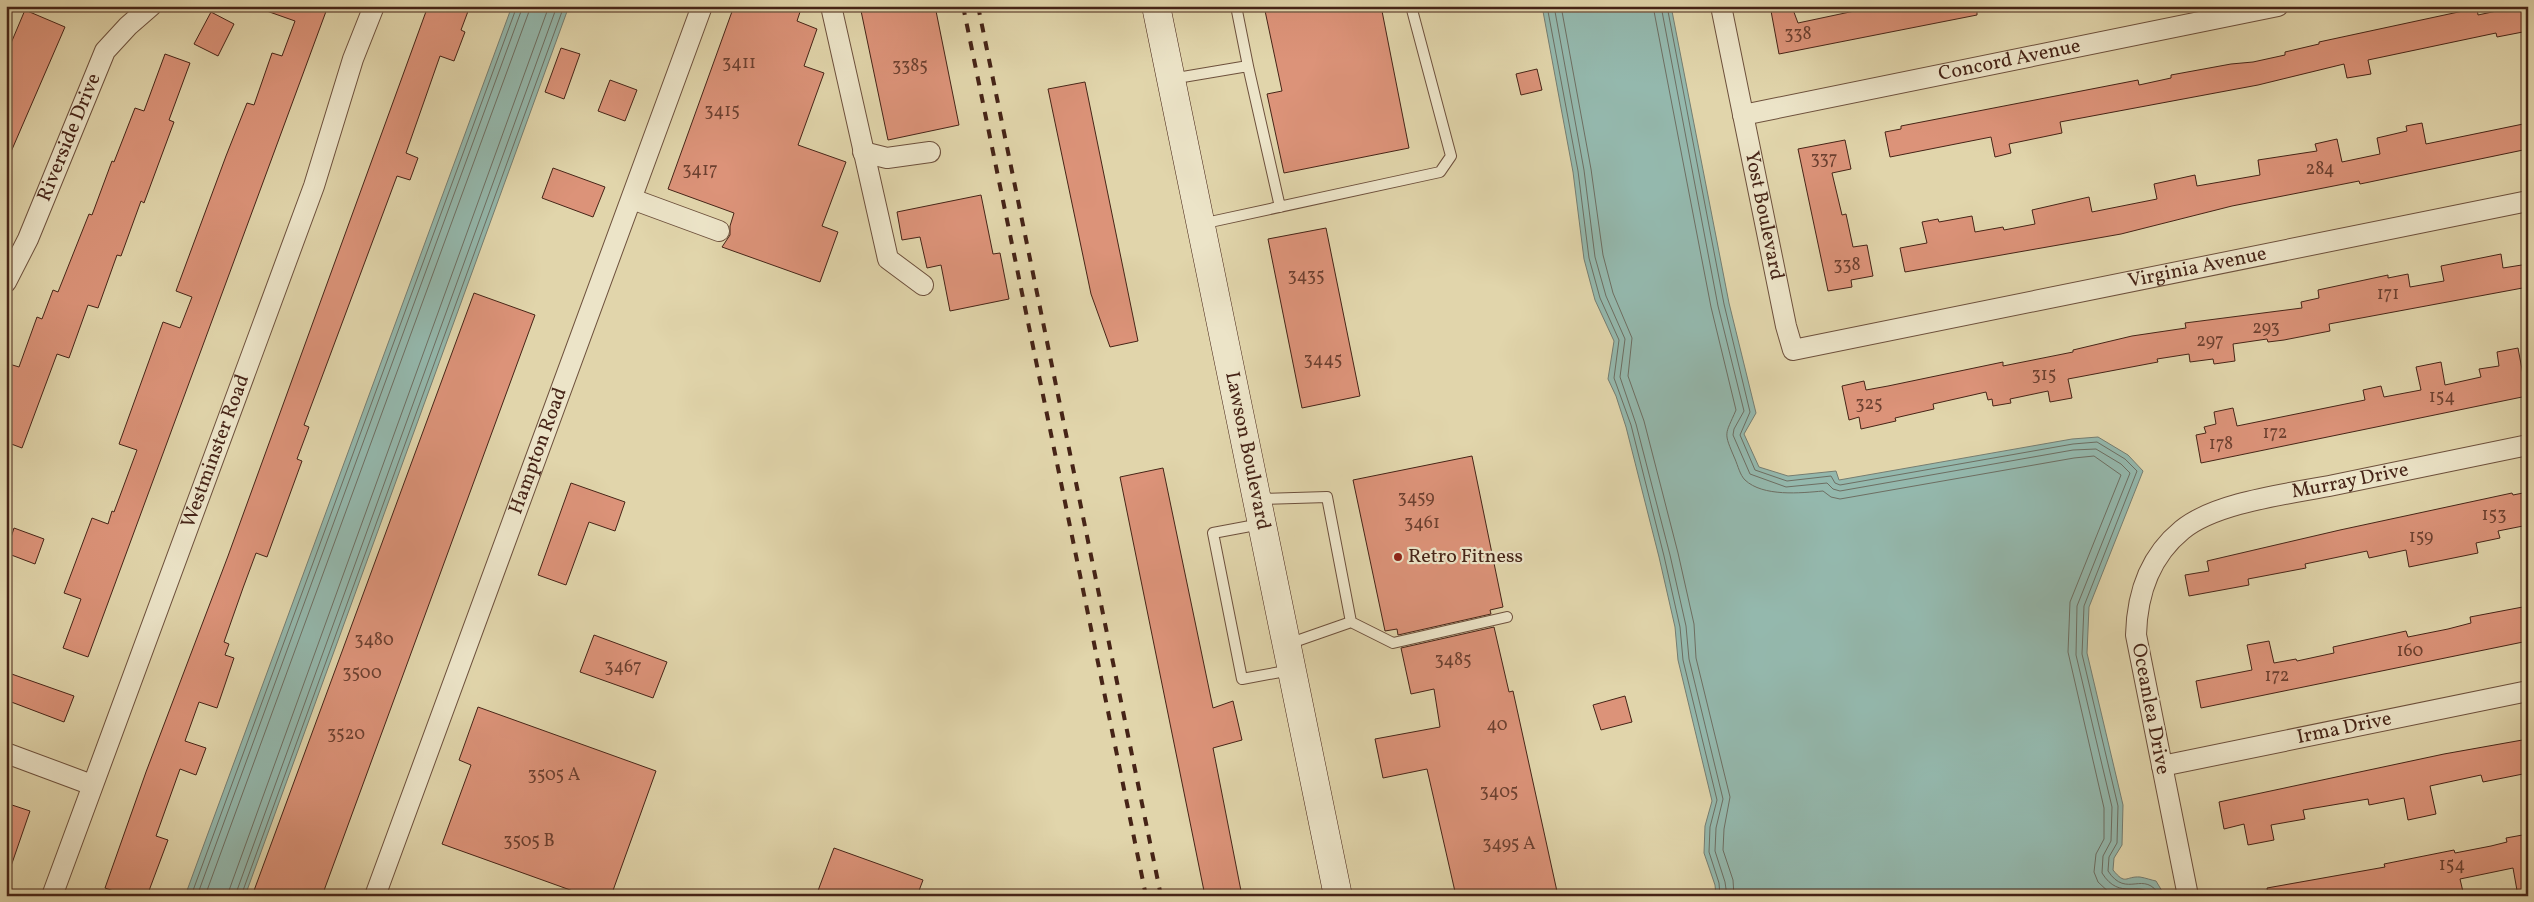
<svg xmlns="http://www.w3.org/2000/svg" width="2534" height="902" font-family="Vollkorn,serif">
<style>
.water{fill:#94b8ad;stroke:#757d71}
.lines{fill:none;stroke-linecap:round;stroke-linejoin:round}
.shore{stroke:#6d6e62;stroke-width:1}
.building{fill:#dc9379;stroke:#462417}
.lane-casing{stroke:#6d503c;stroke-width:12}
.street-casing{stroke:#6d503c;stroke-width:22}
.secondary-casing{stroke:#462417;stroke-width:29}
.lane{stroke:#ece4c8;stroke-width:10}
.street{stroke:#ece4c8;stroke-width:20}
.secondary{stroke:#ece4c8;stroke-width:28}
.rail{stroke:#462417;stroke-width:4;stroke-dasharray:9 9;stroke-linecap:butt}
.poi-dot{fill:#8f2418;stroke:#ece4c8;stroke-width:2}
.labels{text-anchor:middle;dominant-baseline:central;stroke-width:4.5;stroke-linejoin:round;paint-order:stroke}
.number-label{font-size:18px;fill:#6c4030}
.street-label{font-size:20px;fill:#462417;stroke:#ece4c8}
.poi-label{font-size:20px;fill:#462417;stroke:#ece4c8;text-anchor:start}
</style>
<rect width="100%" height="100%" fill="#e1d5ab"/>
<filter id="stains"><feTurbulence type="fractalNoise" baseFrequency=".004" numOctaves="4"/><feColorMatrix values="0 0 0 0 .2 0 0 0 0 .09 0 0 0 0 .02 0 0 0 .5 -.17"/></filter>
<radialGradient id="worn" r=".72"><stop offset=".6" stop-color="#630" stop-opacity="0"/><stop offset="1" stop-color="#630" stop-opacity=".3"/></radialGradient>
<path class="water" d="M512,6H569L245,896H185Z
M1542,6H1671L1729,303L1756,413L1744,434L1759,467L1788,476L1836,471L1839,480L2072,439L2098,437L2128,455L2143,471L2089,607L2087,653L2123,805L2122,845L2114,858L2113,870C2126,886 2125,876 2140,877C2146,878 2151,880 2156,881L2165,896H1716L1715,885L1704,853L1705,826L1712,801L1678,660L1675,627L1659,557L1626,427L1616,396L1608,379L1614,341L1595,300L1584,259L1573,172Z"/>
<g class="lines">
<path class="shore" d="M1547,6L1578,171L1589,258L1600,298L1619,340L1614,378L1631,425L1664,556L1680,627L1683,660L1717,800L1710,827L1709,852L1719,883L1720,896
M1554,6L1584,170L1595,257L1606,296L1625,339L1620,377L1636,424L1670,555L1686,626L1689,659L1723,799L1716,828L1715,851L1725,882L1727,896
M1561,6L1591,169L1603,255L1613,293L1632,338L1628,376L1644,421L1678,553L1694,624L1696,658L1730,797L1724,829L1723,850L1733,880L1734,896
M1653,6L1711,307L1736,410C1725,436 1723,431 1735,459C1738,466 1740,475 1745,480C1763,497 1801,493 1823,491L1831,497L1840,499L2074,458L2094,456L2121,475L2070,602L2068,652L2104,808V839L2096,854L2094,872L2098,882L2113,896
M1661,6L1718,306L1744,411L1734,429L1733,435L1750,474L1786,487L1827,483L1833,489L1840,491L2073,450L2096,449L2121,464L2130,473L2077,606L2076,655L2112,807L2111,841L2103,856L2102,873C2120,902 2140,879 2153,896
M1667,6L1724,304L1750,412L1740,435L1755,470L1787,481L1831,476L1835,483L1840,485L2073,444L2097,442L2125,459L2137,471L2084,606L2082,654L2118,806L2117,843L2109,857L2108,871C2127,900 2144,868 2160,896
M191,896L517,6
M197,896L523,6
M205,896L531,6
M227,896L549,6
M235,896L557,6
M241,896L564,6"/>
</g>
<path class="building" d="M262,6H328L88,657L63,648L81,599L64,593L92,518L108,524L112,511L114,512L137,450L119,444L163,322L180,328L192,297L176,291L226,156L247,103L254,105L272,53L282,56L295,21L261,9Z
M428,6H470L461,30L465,32L454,61L440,56L406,153L418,158L410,180L397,176L304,425L309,427L297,459L302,461L267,557L256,553L243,588L224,642L229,644L225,655L234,658L217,708L199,702L185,741L206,748L196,775L180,769L156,836L168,840L147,896H128L105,888L146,772L228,556Z
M734,6H802L797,21L817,29L804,66L824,73L798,145L846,162L822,226L838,232L820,282L722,247L730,235V226L734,213L668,189Z
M860,6H935L959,125L888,140Z
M1264,6H1381L1409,148L1284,173L1267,94L1282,91Z
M1878,6H1977V15L1779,54L1771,11L1792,7L1798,23Z
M2520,6H2528V31L2497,37L2496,33L2368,60L2371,74L2347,78L2344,64L2258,85L2060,122L2062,133L2009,144L2011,153L1995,157L1991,137L1890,157L1885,132L1901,129V126L2138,80L2139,85L2171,78V75L2231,64L2253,62L2285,55V52L2319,44V42L2477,8L2478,15Z
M25,10L65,27L7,161L6,55Z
M211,12L234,24L218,56L194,44Z
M561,48L580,54L564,99L545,92Z
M165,54L190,63L169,120L174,122L144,203L141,201L121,256L117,255L98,308L88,305L69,358L57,354L22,448L6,442V363L19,367L37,317L42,319L53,290L58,292L89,214L92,215L112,161L114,162L135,108L144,111Z
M1537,69L1542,90L1521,95L1516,74Z
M610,80L637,90L625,121L598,111Z
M1085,82L1138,341L1110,347L1091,294L1048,89Z
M2422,123L2426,144L2528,123V149L2360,184L2359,181L2232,206L2121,234L1905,272L1900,248L1927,243L1922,222L1938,219L1939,222L1972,216L1975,232L2003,227L2004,230L2035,224L2032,210L2089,197L2092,212L2157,199L2154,184L2195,175L2197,186L2260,175L2258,160L2317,151L2315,144L2337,139L2342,162L2380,154L2377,138L2407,131L2406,126Z
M1845,140L1851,169L1832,173L1842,215L1846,214L1853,247L1867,245L1873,276L1851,280L1852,287L1828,291L1798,149Z
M553,168L605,187L593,217L542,198Z
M981,195L993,254L1000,253L1009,299L950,311L941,265L927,268L920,237L902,240L897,212Z
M1326,228L1360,396L1302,408L1268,239Z
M2501,254L2503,268L2528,264V287L2329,324L2330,331L2284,340L2268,342L2267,339L2233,344L2235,361L2214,364L2213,359L2190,362L2189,354L2157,359L2158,362L2068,379L2072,398L2050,402L2048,391L2010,399L2011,403L1993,406L1992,399L1988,400L1986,392L1933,404L1934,409L1895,418L1896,421L1861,429L1859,417L1849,420L1842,386L1864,381L1866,390L1888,386L2003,362V366L2073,352V350L2132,336L2186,328L2185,323L2302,308L2301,302L2319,298L2318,290L2388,275V278L2408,274L2410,287L2444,281L2441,266Z
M474,293L535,315L322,896H252Z
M2518,348L2527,396L2201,463L2196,435L2206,433L2204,427L2216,424L2214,412L2233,408L2237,426L2365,400L2363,390L2381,386L2384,397L2421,390L2416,367L2441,362L2445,385L2481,377L2479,369L2499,366L2497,352Z
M1472,456L1503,607L1490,610L1491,614L1398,635L1397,629L1385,631L1353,480Z
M1163,468L1213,708L1233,701L1242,740L1213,748L1242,896H1205L1120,477Z
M571,483L625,502L615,531L589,522L566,585L538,575Z
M2528,492V525L2498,531L2500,538L2476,543L2478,553L2409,567L2406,550L2369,558L2367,551L2305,564L2306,568L2248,579L2249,585L2189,596L2185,575L2209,571L2207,561L2340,530L2512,493L2513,495Z
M14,528L44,539L35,564L6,553Z
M2528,606V641L2201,708L2196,681L2252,670L2247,645L2269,641L2274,663L2296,659L2297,661L2334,653L2333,647L2406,631L2408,637L2448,629L2471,623L2470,617Z
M1494,627L1509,692L1513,691L1558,896H1456L1427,769L1383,778L1375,739L1440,727L1434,689L1411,694L1401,648Z
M594,635L667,662L653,698L580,672Z
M6,672L74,696L64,722L6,700Z
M1625,696L1632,722L1601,730L1593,705Z
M478,707L656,771L611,896H587L442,844L471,765L459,760Z
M2528,739V773L2483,782L2481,775L2430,786L2436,814L2408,820L2404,798L2369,805L2368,799L2303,810L2305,819L2271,825L2274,840L2248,845L2244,824L2224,829L2219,802L2444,754Z
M6,803L30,811L9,872H6Z
M2528,834V896H2518L2513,868L2460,879L2464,896H2391L2390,893L2375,896H2268L2267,888L2385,867L2384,864L2454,850L2455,853L2491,846L2507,842L2506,838Z
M834,848L923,880L917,896H816Z"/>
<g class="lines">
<g class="lane-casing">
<path id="lane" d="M1248,66L1280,207
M1171,79L1248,66L1236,6
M1201,224L1440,172L1451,156L1411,6
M1258,499L1327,497L1351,622L1288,644
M1261,524L1213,533L1242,679L1291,670
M1351,622L1393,643L1507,617"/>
</g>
<g class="street-casing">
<g id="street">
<path d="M831,6L888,259L923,285"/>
<path id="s1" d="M1721,6L1786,326L1793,350L2528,201"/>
<path id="s2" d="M1743,115L2278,6"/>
<path d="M863,152L887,158L930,152"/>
<path d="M632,199L719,231"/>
<path id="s3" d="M6,282L28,239L105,51L128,26L151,6"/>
<path d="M6,753L92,785"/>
<path id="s4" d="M2162,766L2528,691"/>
<path id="s5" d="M52,896L314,186L353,59L374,6"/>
<path id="s6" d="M375,896L702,6"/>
<path id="s7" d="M2188,896L2136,635C2137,595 2149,557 2182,530C2216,502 2289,494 2334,485C2398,472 2463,459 2528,445"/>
</g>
</g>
<g class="secondary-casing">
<g id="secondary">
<path id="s8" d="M1156,6L1338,896"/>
</g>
</g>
<use href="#lane" class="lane"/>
<use href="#street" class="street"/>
<use href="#secondary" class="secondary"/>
<path class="rail" d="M963,6L1146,896
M978,6L1161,896"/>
</g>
<circle class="poi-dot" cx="1398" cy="557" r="5"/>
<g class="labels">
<g class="number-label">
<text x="1798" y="34">338</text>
<text x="739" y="63">3411</text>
<text x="910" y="66">3385</text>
<text x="722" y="111">3415</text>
<text x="1824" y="159">337</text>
<text x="2320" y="169">284</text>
<text x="700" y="170">3417</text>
<text x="1847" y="265">338</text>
<text x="1306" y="276">3435</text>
<text x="2388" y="294">171</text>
<text x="2266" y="328">293</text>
<text x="2210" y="341">297</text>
<text x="1323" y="360">3445</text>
<text x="2044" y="375">315</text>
<text x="2442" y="397">154</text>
<text x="1869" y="404">325</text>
<text x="2275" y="433">172</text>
<text x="2221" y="444">178</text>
<text x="1416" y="498">3459</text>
<text x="2494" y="515">153</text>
<text x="1422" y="523">3461</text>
<text x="2421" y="537">159</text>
<text x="374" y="640">3480</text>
<text x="2410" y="651">160</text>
<text x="1453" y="660">3485</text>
<text x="623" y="667">3467</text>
<text x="362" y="673">3500</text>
<text x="2277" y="676">172</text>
<text x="1497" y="725">40</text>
<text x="346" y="734">3520</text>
<text x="554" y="775">3505 A</text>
<text x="1499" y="792">3405</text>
<text x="529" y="841">3505 B</text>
<text x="1509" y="844">3495 A</text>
<text x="2452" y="865">154</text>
</g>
<g class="street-label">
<text stroke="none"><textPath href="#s2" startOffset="272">Concord Avenue</textPath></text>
<text stroke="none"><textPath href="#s3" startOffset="158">Riverside Drive</textPath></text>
<text stroke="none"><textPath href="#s1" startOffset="214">Yost Boulevard</textPath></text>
<text stroke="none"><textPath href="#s1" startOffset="764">Virginia Avenue</textPath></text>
<text stroke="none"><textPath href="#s6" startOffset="474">Hampton Road</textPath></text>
<text stroke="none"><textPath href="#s8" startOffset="454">Lawson Boulevard</textPath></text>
<text stroke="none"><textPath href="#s5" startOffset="474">Westminster Road</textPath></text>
<text stroke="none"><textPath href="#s7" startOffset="561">Murray Drive</textPath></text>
<text transform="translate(2150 709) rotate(79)">Oceanlea Drive</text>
<text stroke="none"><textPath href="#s4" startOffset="186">Irma Drive</textPath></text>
</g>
<g class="poi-label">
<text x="1408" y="557">Retro Fitness</text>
</g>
</g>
<rect width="2534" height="902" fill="none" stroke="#e1d5ab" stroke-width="25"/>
<rect x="8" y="8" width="2519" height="887" fill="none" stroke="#462417" stroke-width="2.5"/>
<rect x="12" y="12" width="2509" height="877" fill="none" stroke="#462417"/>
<rect width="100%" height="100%" filter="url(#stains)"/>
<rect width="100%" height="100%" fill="url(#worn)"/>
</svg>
